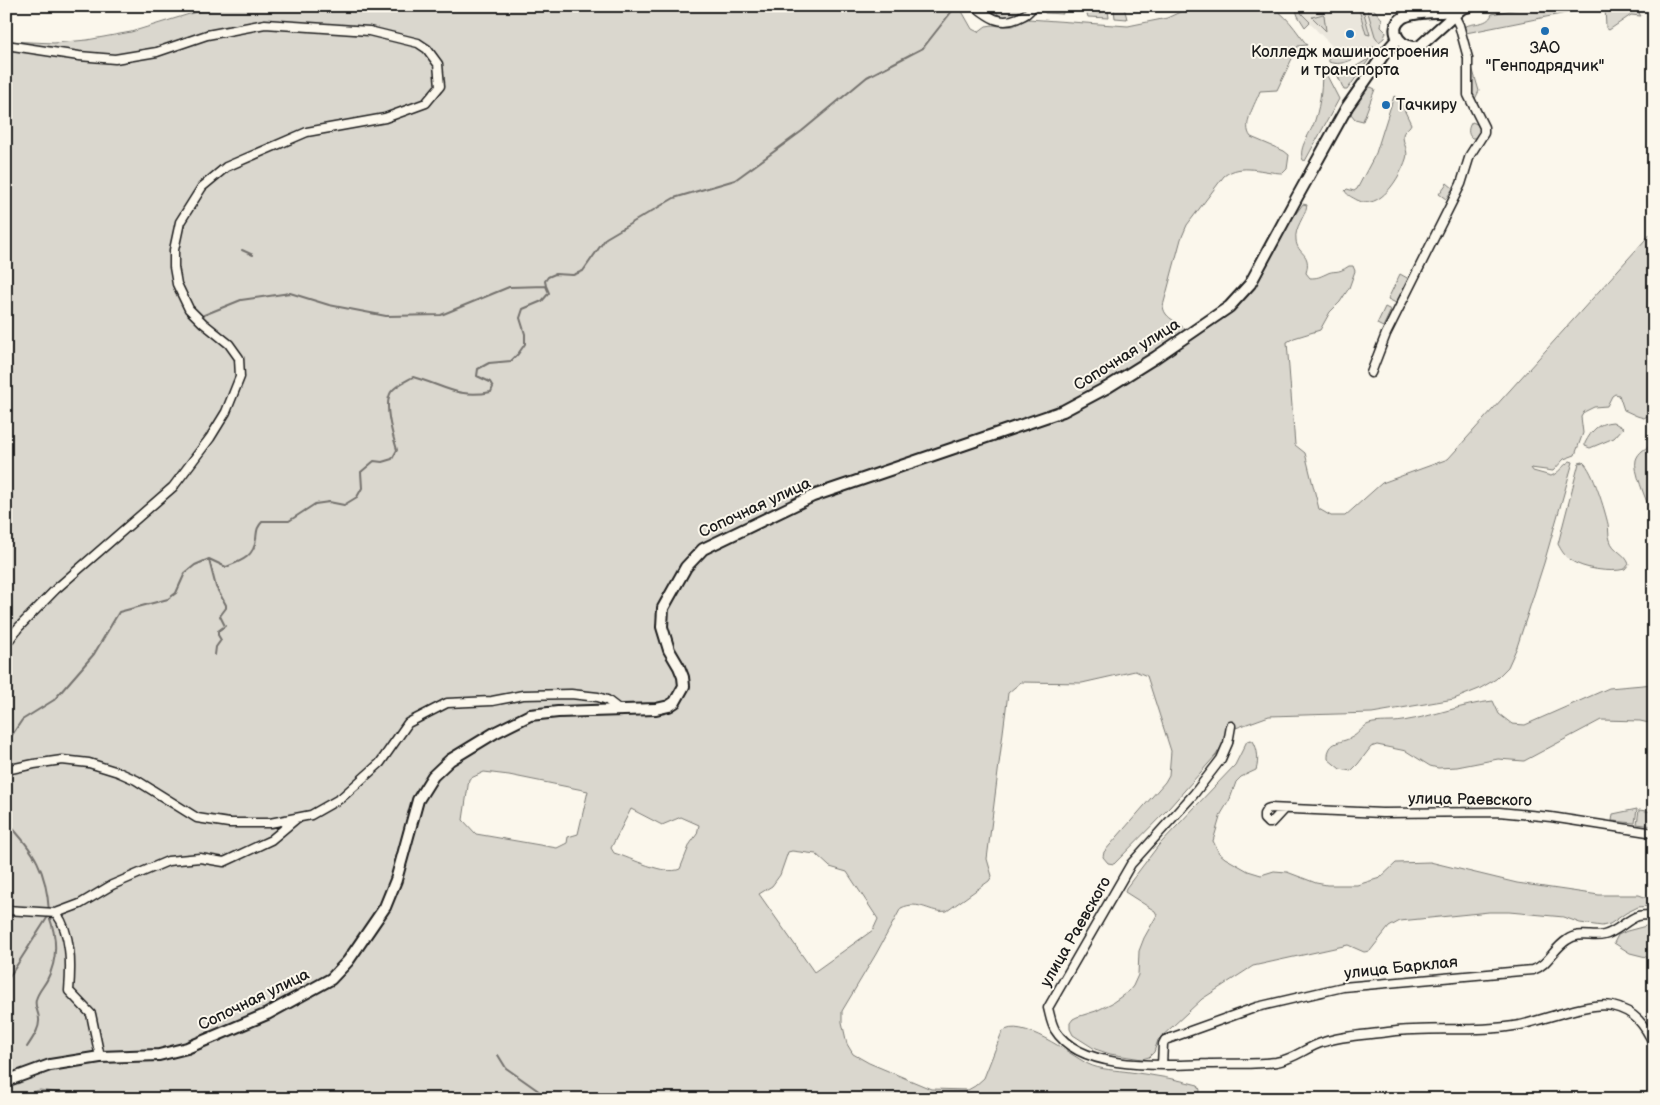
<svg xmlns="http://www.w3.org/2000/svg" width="1660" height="1105" font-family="'Balsamiq Sans',sans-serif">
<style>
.built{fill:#eae6dc}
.green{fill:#dad7ce;stroke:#7b7a75;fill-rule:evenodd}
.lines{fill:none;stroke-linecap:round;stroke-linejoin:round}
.stream{stroke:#74726e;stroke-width:2}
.street-casing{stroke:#1c1c1c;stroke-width:11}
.secondary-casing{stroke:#1c1c1c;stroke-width:14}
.street{stroke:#fbf7ec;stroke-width:8}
.secondary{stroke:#fbf7ec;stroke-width:10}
.poi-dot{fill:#1f6fb2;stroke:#fbf7ec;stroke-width:2}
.labels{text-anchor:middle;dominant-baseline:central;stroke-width:4;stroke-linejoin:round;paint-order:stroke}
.poi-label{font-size:16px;fill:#1c1c1c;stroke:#fbf7ec}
.street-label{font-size:16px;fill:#1c1c1c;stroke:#fbf7ec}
</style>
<rect width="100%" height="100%" fill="#fbf7ec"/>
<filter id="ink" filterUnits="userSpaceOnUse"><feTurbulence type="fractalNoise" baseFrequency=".02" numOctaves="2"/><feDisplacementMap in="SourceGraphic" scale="10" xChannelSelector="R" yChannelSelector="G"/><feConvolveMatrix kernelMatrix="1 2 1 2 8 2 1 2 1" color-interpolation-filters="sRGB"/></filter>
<g filter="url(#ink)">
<path class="built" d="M1293,6H1369L1381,41L1374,47L1343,53L1333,47Z"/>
<path class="green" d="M233,6H959L972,29L978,32L986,26L993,25L1000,26H1013L1028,19L1128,26L1167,18L1193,6H1269C1286,13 1296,31 1307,45L1298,46L1277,90L1260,91C1256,103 1241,125 1251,137L1284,151L1289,155L1287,169L1283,173C1263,173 1242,162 1224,176L1187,225L1181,239L1163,306C1164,315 1170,318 1177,323C1181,326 1188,331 1194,331C1212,330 1250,295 1258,280C1272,253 1284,228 1303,204L1307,205C1305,217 1294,228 1296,240C1297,255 1312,252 1306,273L1310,278C1318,278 1319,277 1326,274C1335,269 1336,275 1349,266H1353L1355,271L1349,288L1340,302L1330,312L1320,330L1294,338L1287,342L1295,445L1305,453L1319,509L1331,516H1345L1382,483L1448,459L1654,230V415L1651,414L1644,418L1637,416L1624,410L1619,395L1615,394L1612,396L1607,406L1594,407L1584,412L1581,417L1583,433L1575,455L1564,459L1553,471L1531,468L1533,471L1551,476C1559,473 1563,465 1570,461L1573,462L1544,563L1517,647L1508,667L1496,679L1479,689L1454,699L1372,713L1269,716L1233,729L1216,755L1169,808L1114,864L1108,863L1103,857L1104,852L1165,782L1169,775L1171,751L1147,676L1135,671L1082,683L1021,682L1008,693L987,859L992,876L989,881L947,911C930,914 920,899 901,908L876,954L842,1011V1022L847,1044L853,1054L869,1063L931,1089L968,1090L975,1086L984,1078L1002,1032C1021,1016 1069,1054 1088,1064C1100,1070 1117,1070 1130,1072C1153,1075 1176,1079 1198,1085L1200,1090L1199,1099H78L58,1093L40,1090L28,1093L19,1099H6V41L54,43L87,40L131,32L196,12ZM484,772L509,775L588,791L578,834L568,837L567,843L557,848L476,834L463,820L469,779ZM631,809L662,825L681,817L699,825L697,834L690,844L680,869C665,876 631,858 614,853L611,848ZM792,851L816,854L830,867L847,872L878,919L873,930L814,972L759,894L772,886L780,875L788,852Z
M1005,6H1027C1020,13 1010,16 1000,17L996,11Z
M1044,6H1061L1063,14L1045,13L1042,10Z
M1096,6L1097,13L1108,10L1109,18L1088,17L1085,7Z
M1299,6L1302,14L1310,22L1305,27L1298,16L1296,10Z
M1358,6H1362L1370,35L1366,34Z
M1366,6H1371L1382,19L1381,27L1386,32L1384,38L1379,42L1375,36Z
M1531,6H1601L1466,33L1463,28C1471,21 1487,27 1492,14Z
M1605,6H1643L1639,13L1641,16L1631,15L1609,30L1606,28Z
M1124,7L1127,19L1115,18L1114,9Z
M1323,14L1324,15L1326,31L1312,17Z
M1333,47L1343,53L1374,47C1362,54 1344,68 1329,62L1328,52Z
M1370,58L1347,90H1344L1336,72L1355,67Z
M1322,66L1339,99L1305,161L1303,160C1297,148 1312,132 1315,120C1321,102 1322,84 1322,66Z
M1472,67L1479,91L1475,99L1472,96Z
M1371,87L1375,89L1363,121L1355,119L1351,114C1354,104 1361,91 1371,87Z
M1394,96L1399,99L1411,124C1409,129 1403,130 1403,136C1403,144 1409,151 1406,159C1400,177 1380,212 1357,200C1352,197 1348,196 1345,191L1347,189L1354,191L1357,189L1376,153Z
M1472,122L1477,124L1481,131L1477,138H1472C1467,134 1468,127 1472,122Z
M1447,183L1453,188L1446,199L1439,194Z
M1400,274L1409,279L1396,303L1388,299Z
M1385,307L1391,310L1383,327L1377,324Z
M1613,422L1623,428L1614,438L1590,448L1585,446V443C1592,430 1598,423 1613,422Z
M1654,444V516L1650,510C1646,499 1633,470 1636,460C1638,452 1647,447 1654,444Z
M1583,462C1593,470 1605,511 1608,524C1609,529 1608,535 1610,540C1613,551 1625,553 1629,564L1625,569C1610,573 1583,569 1570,560C1564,555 1561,550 1558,544L1579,463Z
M1654,684V724L1640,721L1601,720L1524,761L1498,759L1457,767L1438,768L1430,766L1406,751L1377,745L1371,747L1358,764L1351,771L1340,769L1328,759C1327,739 1343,744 1354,736C1359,733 1363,726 1369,724C1379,721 1392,723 1403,721C1434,716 1463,704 1493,701L1499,714L1512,724L1525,725L1609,688Z
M1251,740L1253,741C1258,749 1259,761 1256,770L1241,777L1236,782L1230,799L1221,814L1213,841L1219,853L1225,858L1248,871L1261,875L1274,871L1287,872L1316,883L1327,885H1357L1380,878L1396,863L1430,862L1517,883L1599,895H1639L1647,898L1652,903L1650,906L1638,907L1626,913L1610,924L1602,926L1580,923L1564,917L1509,912H1489L1400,921L1389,927L1370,951L1364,952L1348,945L1253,966L1202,999L1158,1040L1154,1052L1149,1057L1142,1059L1110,1054L1095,1049L1073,1035L1070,1029V1023L1073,1019L1077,1017L1096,1011L1112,1003L1129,991L1133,986L1138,975L1139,951L1144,938L1157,915L1155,911L1125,892L1126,888L1158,846L1235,765L1247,741Z
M1637,809L1635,823L1612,821L1613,814Z
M1639,810L1654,812V826L1637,824Z
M1646,926L1654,927V959L1630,953L1614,943L1618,935L1627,931Z"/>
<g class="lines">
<path class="stream" d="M242,250L253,255
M204,315L241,300L290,293L329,305L386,316L441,315L509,287L546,286L545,281L548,277L555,274L573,275L583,271L606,238L674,198L735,180L802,131L867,77L923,48L956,6
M209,560L216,587L226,605V608L220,616L225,626L218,631V635L221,640L216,647L215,655
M6,744L22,720L54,700L94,654L119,612L168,599L176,593L185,573L195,565L209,559L226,567C241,561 254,557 256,539C257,531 256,528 263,521H289L315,504L329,502L344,505L357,497L362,488L361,472L374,461L382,462L392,459L397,450C393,436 383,405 391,392C396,385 406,381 413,377C443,385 458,399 491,392L493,387L490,382L477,376L478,369L489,363L511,361L518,354L525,344V334L520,318L523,309L542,301L549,293L546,286
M6,821C35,852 46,869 49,911
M6,982L49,915
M27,1047C32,1039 40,1029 39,1019C39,1012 34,1007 36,1000C37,993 44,986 47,980C58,959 57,937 49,916
M498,1055L506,1068L550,1099"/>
<g class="street-casing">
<path id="street" d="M975,6C989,17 1000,26 1018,18C1025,15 1029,13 1033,6
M6,45L79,56L115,59L157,52L207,35L265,24L369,31L418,43L427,49L438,64L440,86L426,103L385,118L307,132L226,167L202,187L180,222L174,250V267L177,284L189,309L203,323L229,344L239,358L240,377L226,412L210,438L173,487L56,589L18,628L6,644
M1371,373L1386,334L1461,184L1470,155L1484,133V127L1468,95V58L1459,25L1454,15
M1231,726L1228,743L1221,759L1194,794L1131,864L1048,1008C1050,1015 1051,1023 1055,1030C1081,1072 1165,1065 1208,1064C1230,1063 1253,1065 1276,1062C1295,1059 1306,1047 1324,1042C1344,1035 1367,1035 1388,1032C1432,1026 1476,1033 1520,1025C1543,1020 1591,1001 1612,1006C1635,1011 1645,1025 1654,1045
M6,770L34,764L62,760L89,763L118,772L136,780L197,818L229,823H270L311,815L341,798L380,763L408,723L447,703L492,701L523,695L571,694L598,697L607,700L620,710
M1284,809L1271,823H1268L1264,819V814L1267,809L1270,808L1382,813L1499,812L1551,817L1654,833
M6,910L56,913L80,904L112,885L168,861L200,858L224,862L271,840L296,819
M56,913C72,934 71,966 69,991L91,1014L100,1057
M1162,1065L1163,1044L1165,1040L1257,1007L1343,987L1533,970C1548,965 1553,949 1567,940C1579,931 1592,938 1604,935C1617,932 1626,920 1638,916C1643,915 1649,915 1654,915"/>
</g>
<g class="secondary-casing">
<path id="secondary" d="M1462,8L1420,46C1404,52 1386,31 1401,19C1410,11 1438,13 1451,11C1457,10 1463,8 1470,6
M6,1081L50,1065L100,1057L159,1055L187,1048L267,1014L331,979L348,961L385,907L396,880L418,800L433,776L450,760L496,732L530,715L558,712L656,709L669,706L675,702L684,686L683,677L679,667L669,650L662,627L663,608L686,567L703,549L813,496L1063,411L1108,387L1156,357L1229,307L1250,284L1296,199L1347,107L1384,54L1398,38"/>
</g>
<use href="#street" class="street"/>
<use href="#secondary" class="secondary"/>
</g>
</g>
<g class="poi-dot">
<circle cx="1545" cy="31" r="5"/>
<circle cx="1350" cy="34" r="5"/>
<circle cx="1386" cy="105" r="5"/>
</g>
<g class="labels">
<g class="poi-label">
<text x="1545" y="48">ЗАО<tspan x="1545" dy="18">"Генподрядчик"</tspan></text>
<text x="1350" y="52">Колледж машиностроения<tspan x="1350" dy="18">и транспорта</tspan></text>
<text x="1396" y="105" text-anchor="start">Тачкиру</text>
</g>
<g class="street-label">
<text transform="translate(1127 355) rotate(-32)">Сопочная улица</text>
<text transform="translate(755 508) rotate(-25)">Сопочная улица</text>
<text transform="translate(1470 800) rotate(1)">улица Раевского</text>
<text transform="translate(1076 932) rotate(-60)">улица Раевского</text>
<text transform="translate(1401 968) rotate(-6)">улица Барклая</text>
<text transform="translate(254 1000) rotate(-26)">Сопочная улица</text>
</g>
</g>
<rect width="1660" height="1105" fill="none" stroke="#fbf7ec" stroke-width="25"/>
<rect x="12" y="12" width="1635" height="1080" fill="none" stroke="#1c1c1c" stroke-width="2" filter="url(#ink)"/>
</svg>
